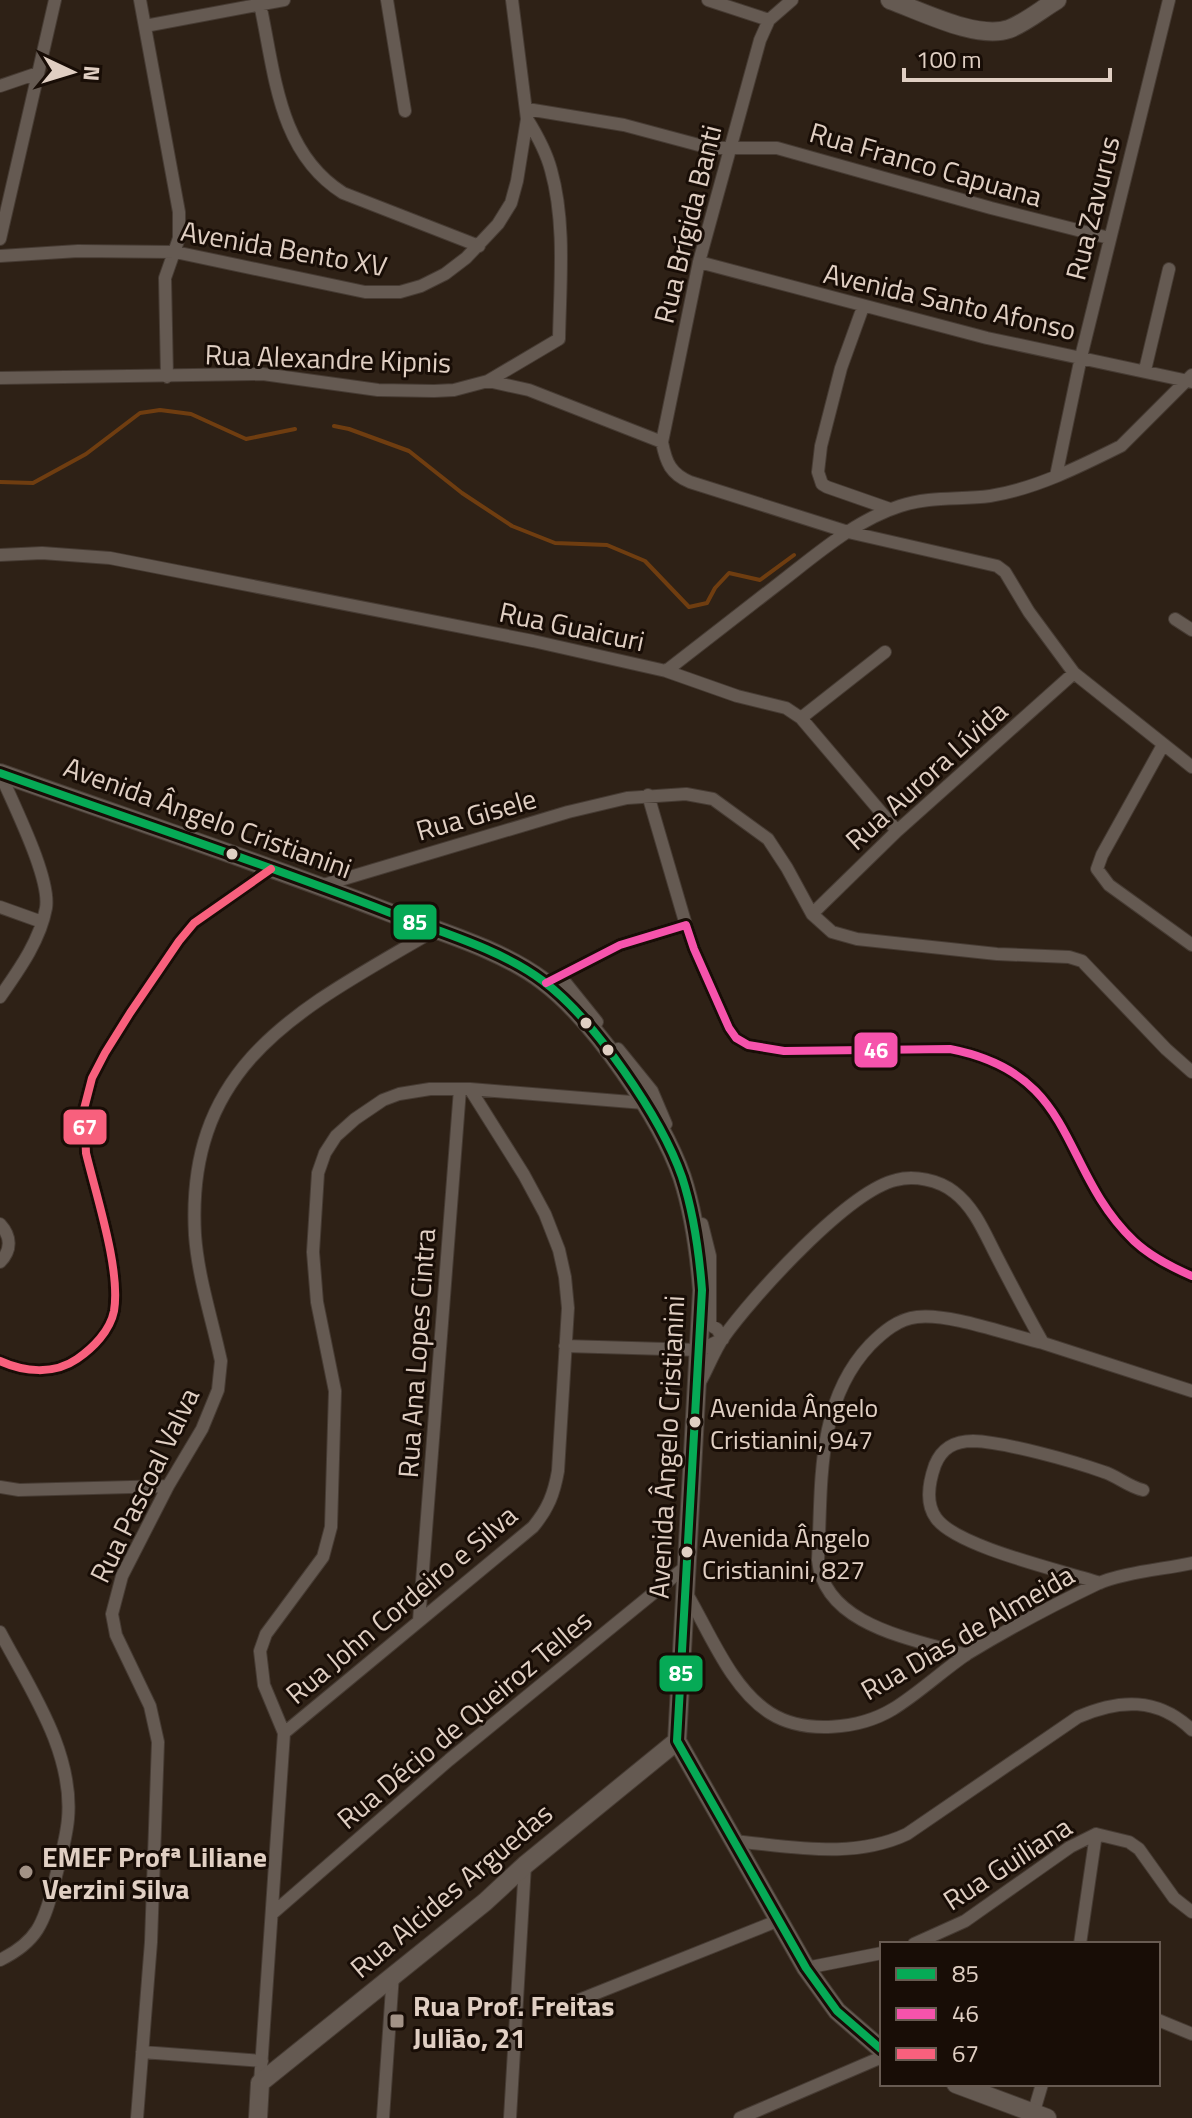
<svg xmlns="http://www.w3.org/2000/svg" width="1192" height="2118" font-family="'Titillium Web',sans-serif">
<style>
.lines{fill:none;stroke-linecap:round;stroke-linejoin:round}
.stream{stroke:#6f3d10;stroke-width:4}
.street-casing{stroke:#463b33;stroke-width:14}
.secondary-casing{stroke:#463b33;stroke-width:20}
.street{stroke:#655a52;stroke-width:12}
.secondary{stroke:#655a52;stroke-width:18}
.bus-1-casing{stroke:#180d06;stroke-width:14}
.bus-2-casing{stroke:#180d06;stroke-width:14}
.bus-3-casing{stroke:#180d06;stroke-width:14}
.bus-1{stroke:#06aa56;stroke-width:8}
.bus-2{stroke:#f653ac;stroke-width:8}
.bus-3{stroke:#f8607d;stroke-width:8}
.bus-dot{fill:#e0cfc3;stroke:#180d06;stroke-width:3}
.poi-dot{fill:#a29286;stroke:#180d06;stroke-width:3}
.labels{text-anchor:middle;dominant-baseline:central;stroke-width:6;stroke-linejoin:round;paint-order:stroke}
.bus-label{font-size:26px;fill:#e0cfc3;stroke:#180d06;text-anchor:start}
.street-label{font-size:28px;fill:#e0cfc3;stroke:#180d06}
.poi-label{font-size:28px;font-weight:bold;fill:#e0cfc3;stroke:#180d06;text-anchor:start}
.line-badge{stroke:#180d06;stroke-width:3}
.badge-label{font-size:22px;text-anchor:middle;font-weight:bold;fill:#fff}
</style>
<rect width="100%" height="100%" fill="#2e2116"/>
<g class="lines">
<path class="stream" d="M334,426L349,429L409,451L462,493L512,526L555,543L607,545L645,561L689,607L707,603L715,588L729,573L760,580L794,555
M0,482L33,483L86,454L140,413L160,410L191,414L246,439L295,429"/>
<g class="street-casing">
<path id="street" d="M140,0L179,212V238L165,278L167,377
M387,0L405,111
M708,0L769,20L792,0
M260,4C275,73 278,152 343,193L479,246
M145,26L284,0
M0,86L38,73
M527,109L624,125L710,148H777L991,208L1109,238
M0,239L55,0
M0,256L78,251L175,252L365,292H400L421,286L445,274L466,258L498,224L511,203L517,181L527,119L512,0
M699,262L987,338L1192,382
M863,307L841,368L821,446L818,472L822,484L827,487L890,509
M1145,370L1169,269
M0,378L263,374L378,390L434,391L454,390L488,381L559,339C560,284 566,223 551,170C546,151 537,135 527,119
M488,381L529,390L662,442C666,463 671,474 690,482L848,532L997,566L1005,572L1029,612L1074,673L1192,767
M662,442L699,262L760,40L769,20
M1056,476L1081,357L1169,0
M0,555L42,553L110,558L533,641L666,671C705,641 743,611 782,581C818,553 856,520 900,506C930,496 960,500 990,496C1035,489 1081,466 1121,446L1192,375
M1175,619L1192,630
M666,671L737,696L786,708L801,718L897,831
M801,718L885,652
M1163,745L1102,855L1097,869L1109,885L1192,945
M648,795L686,925
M320,886L568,812L627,798L686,794L713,799L768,839L787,868L812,914L832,932L857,939L997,954L1069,957L1082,961L1166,1049L1192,1072
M0,907L42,922
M812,914L897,831L1074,673
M560,976L597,1022
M546,983L620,945L686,925L694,949L729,1028L736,1038L748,1045L784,1051L950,1049C1079,1074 1058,1168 1134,1241C1151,1257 1171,1267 1192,1276
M0,997C18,971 40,941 46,908C51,878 13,804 0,773
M618,1049L652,1091L666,1124
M0,1224C11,1236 12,1250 0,1262
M702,1224L710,1256V1325L717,1329L723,1339
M565,1346L699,1350L723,1339
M0,1361C24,1372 54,1375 77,1359C93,1348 110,1331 114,1311C121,1270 96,1195 86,1153L84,1109L92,1078L105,1053L130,1013L179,941L194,923L271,869
M700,1382C708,1368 714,1351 723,1338C752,1297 848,1191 896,1180C914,1175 939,1180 954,1192C975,1208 985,1234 997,1257C1012,1286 1027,1315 1043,1343L1192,1391
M0,1487L19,1490L168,1486
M1100,1583C1064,1571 956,1547 936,1518C925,1503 929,1482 935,1465C942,1448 954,1441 973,1441C1005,1442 1073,1461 1104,1472C1117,1476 1129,1487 1143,1490
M687,1594C710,1633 731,1688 770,1713C805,1735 860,1729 893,1709C919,1693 942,1671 967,1654C1008,1629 1053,1605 1097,1584C1120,1573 1165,1569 1192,1563
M419,1621L460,1089
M0,1632C30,1689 74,1752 68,1819C66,1841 59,1863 54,1884C44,1923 37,1942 0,1960
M966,1655C914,1639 824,1626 818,1560C822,1486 815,1403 870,1345C883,1332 898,1319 917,1317C950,1313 1008,1335 1043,1343
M284,1733L264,1685L260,1651L266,1634L323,1557L331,1527L335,1391L317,1302L313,1252L318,1173L325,1153L336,1136L355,1119L383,1100L399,1094L430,1089H470L644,1103
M732,1841C791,1846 852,1860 907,1834L1078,1717C1119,1699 1158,1697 1192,1730
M273,1913L449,1760L689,1564
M914,1944L965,1921L1070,1847L1096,1834L1129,1842L1139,1849L1174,1898L1192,1912
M1080,1944L1096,1834
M806,1968L882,1953
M574,2002L777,1921
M1158,2020L1192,2034
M142,2052L262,2061
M260,2083L284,1733L533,1527C548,1509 554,1494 558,1471L568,1308L565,1277L559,1250L545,1214L524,1175L470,1089
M137,2118L151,1942L158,1742L150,1706L116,1635L112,1614L122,1576L168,1486L202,1429L218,1390L221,1361C212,1319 198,1277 195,1235C185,1060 305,1007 435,930
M383,2118L393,1974
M510,2118L525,1865
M740,2118L882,2057
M1032,2118L1042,2084"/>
</g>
<g class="secondary-casing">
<path id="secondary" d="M890,0C921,11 977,40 1009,29C1025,23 1042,9 1057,0
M0,773C129,819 260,862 388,912C437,931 501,949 543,981C594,1019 661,1117 682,1177C694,1214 699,1251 702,1290L677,1741L806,1968L837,2011L882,2050
M956,2084L1047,2118
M258,2118L260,2083L485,1902L525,1865L677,1741"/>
</g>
<use href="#street" class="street"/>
<use href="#secondary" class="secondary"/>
<g class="bus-1-casing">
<path id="bus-1" d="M0,773C129,819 260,862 388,912C437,931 501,949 543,981C594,1019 661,1117 682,1177C694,1214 699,1251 702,1290L677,1741L806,1968L837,2011L882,2050"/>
</g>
<g class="bus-2-casing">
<path id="bus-2" d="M546,983L620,945L686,925L694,949L729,1028L736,1038L748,1045L784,1051L950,1049C1079,1074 1058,1168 1134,1241C1151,1257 1171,1267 1192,1276"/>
</g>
<g class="bus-3-casing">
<path id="bus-3" d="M0,1361C24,1372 54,1375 77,1359C93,1348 110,1331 114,1311C121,1270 96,1195 86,1153L84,1109L92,1078L105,1053L130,1013L179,941L194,923L271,869"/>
</g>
<use href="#bus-1" class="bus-1"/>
<use href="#bus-2" class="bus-2"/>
<use href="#bus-3" class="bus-3"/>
</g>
<g class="bus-dot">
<circle cx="232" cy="854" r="7"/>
<circle cx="586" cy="1023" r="7"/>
<circle cx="608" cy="1050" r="7"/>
<circle cx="695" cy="1422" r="7"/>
<circle cx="687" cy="1552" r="7"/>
</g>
<g class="poi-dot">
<circle cx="26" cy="1872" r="8"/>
<rect x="389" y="2013" width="16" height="16" rx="4"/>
</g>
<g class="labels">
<g class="bus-label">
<text x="710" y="1407">Avenida Ângelo<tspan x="710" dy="32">Cristianini, 947</tspan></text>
<text x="702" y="1537">Avenida Ângelo<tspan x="702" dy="32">Cristianini, 827</tspan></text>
</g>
<g class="street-label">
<text transform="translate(926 164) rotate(16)">Rua Franco Capuana</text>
<text transform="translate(1092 208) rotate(-76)">Rua Zavurus</text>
<text transform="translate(687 224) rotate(-76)">Rua Brígida Banti</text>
<text transform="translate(284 248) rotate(10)">Avenida Bento XV</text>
<text transform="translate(950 301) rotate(13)">Avenida Santo Afonso</text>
<text transform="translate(328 358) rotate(2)">Rua Alexandre Kipnis</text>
<text transform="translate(572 626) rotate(12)">Rua Guaicuri</text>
<text transform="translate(926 775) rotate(-42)">Rua Aurora Lívida</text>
<text transform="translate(476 814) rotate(-16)">Rua Gisele</text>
<text transform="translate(208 817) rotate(20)">Avenida Ângelo Cristianini</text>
<text transform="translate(416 1353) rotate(-86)">Rua Ana Lopes Cintra</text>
<text transform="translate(666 1447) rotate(-87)">Avenida Ângelo Cristianini</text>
<text transform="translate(144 1485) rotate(-64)">Rua Pascoal Valva</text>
<text transform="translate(401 1604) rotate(-40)">Rua John Cordeiro e Silva</text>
<text transform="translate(967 1632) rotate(-30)">Rua Dias de Almeida</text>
<text transform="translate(464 1719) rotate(-40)">Rua Décio de Queiroz Telles</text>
<text transform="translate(1007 1863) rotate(-33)">Rua Guiliana</text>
<text transform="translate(451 1890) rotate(-40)">Rua Alcides Arguedas</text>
</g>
<g class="poi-label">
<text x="42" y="1856">EMEF Profª Liliane<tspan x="42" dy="32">Verzini Silva</tspan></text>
<text x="413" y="2005">Rua Prof. Freitas<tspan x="413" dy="32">Julião, 21</tspan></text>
</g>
</g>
<g class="line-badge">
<rect x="392" y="903" width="46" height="38" rx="8" fill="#06aa56"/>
<rect x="853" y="1031" width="46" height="38" rx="8" fill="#f653ac"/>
<rect x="62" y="1108" width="46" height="38" rx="8" fill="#f8607d"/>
<rect x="658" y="1654" width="46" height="39" rx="8" fill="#06aa56"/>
</g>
<g class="badge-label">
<text x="415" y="930">85</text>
<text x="876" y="1058">46</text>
<text x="85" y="1135">67</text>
<text x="681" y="1681">85</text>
</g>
<rect x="880" y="1942" width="280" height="144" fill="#180d06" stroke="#685b52" stroke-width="2"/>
<rect x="896" y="1968" width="40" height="12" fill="#06aa56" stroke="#685b52" stroke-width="2"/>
<text x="952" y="1982" font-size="24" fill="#e0cfc3">85</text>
<rect x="896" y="2008" width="40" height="12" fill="#f653ac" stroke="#685b52" stroke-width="2"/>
<text x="952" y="2022" font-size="24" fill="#e0cfc3">46</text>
<rect x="896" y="2048" width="40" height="12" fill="#f8607d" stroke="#685b52" stroke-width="2"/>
<text x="952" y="2062" font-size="24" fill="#e0cfc3">67</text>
<g transform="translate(72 72) rotate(94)" stroke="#180d06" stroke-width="6" paint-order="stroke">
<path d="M0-6L14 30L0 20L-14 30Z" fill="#e0cfc3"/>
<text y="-12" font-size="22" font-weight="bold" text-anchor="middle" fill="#e0cfc3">N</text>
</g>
<path d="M904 68v12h206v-12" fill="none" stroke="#e0cfc3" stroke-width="4"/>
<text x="916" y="68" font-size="24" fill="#e0cfc3" stroke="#180d06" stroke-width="6" paint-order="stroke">100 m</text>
</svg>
